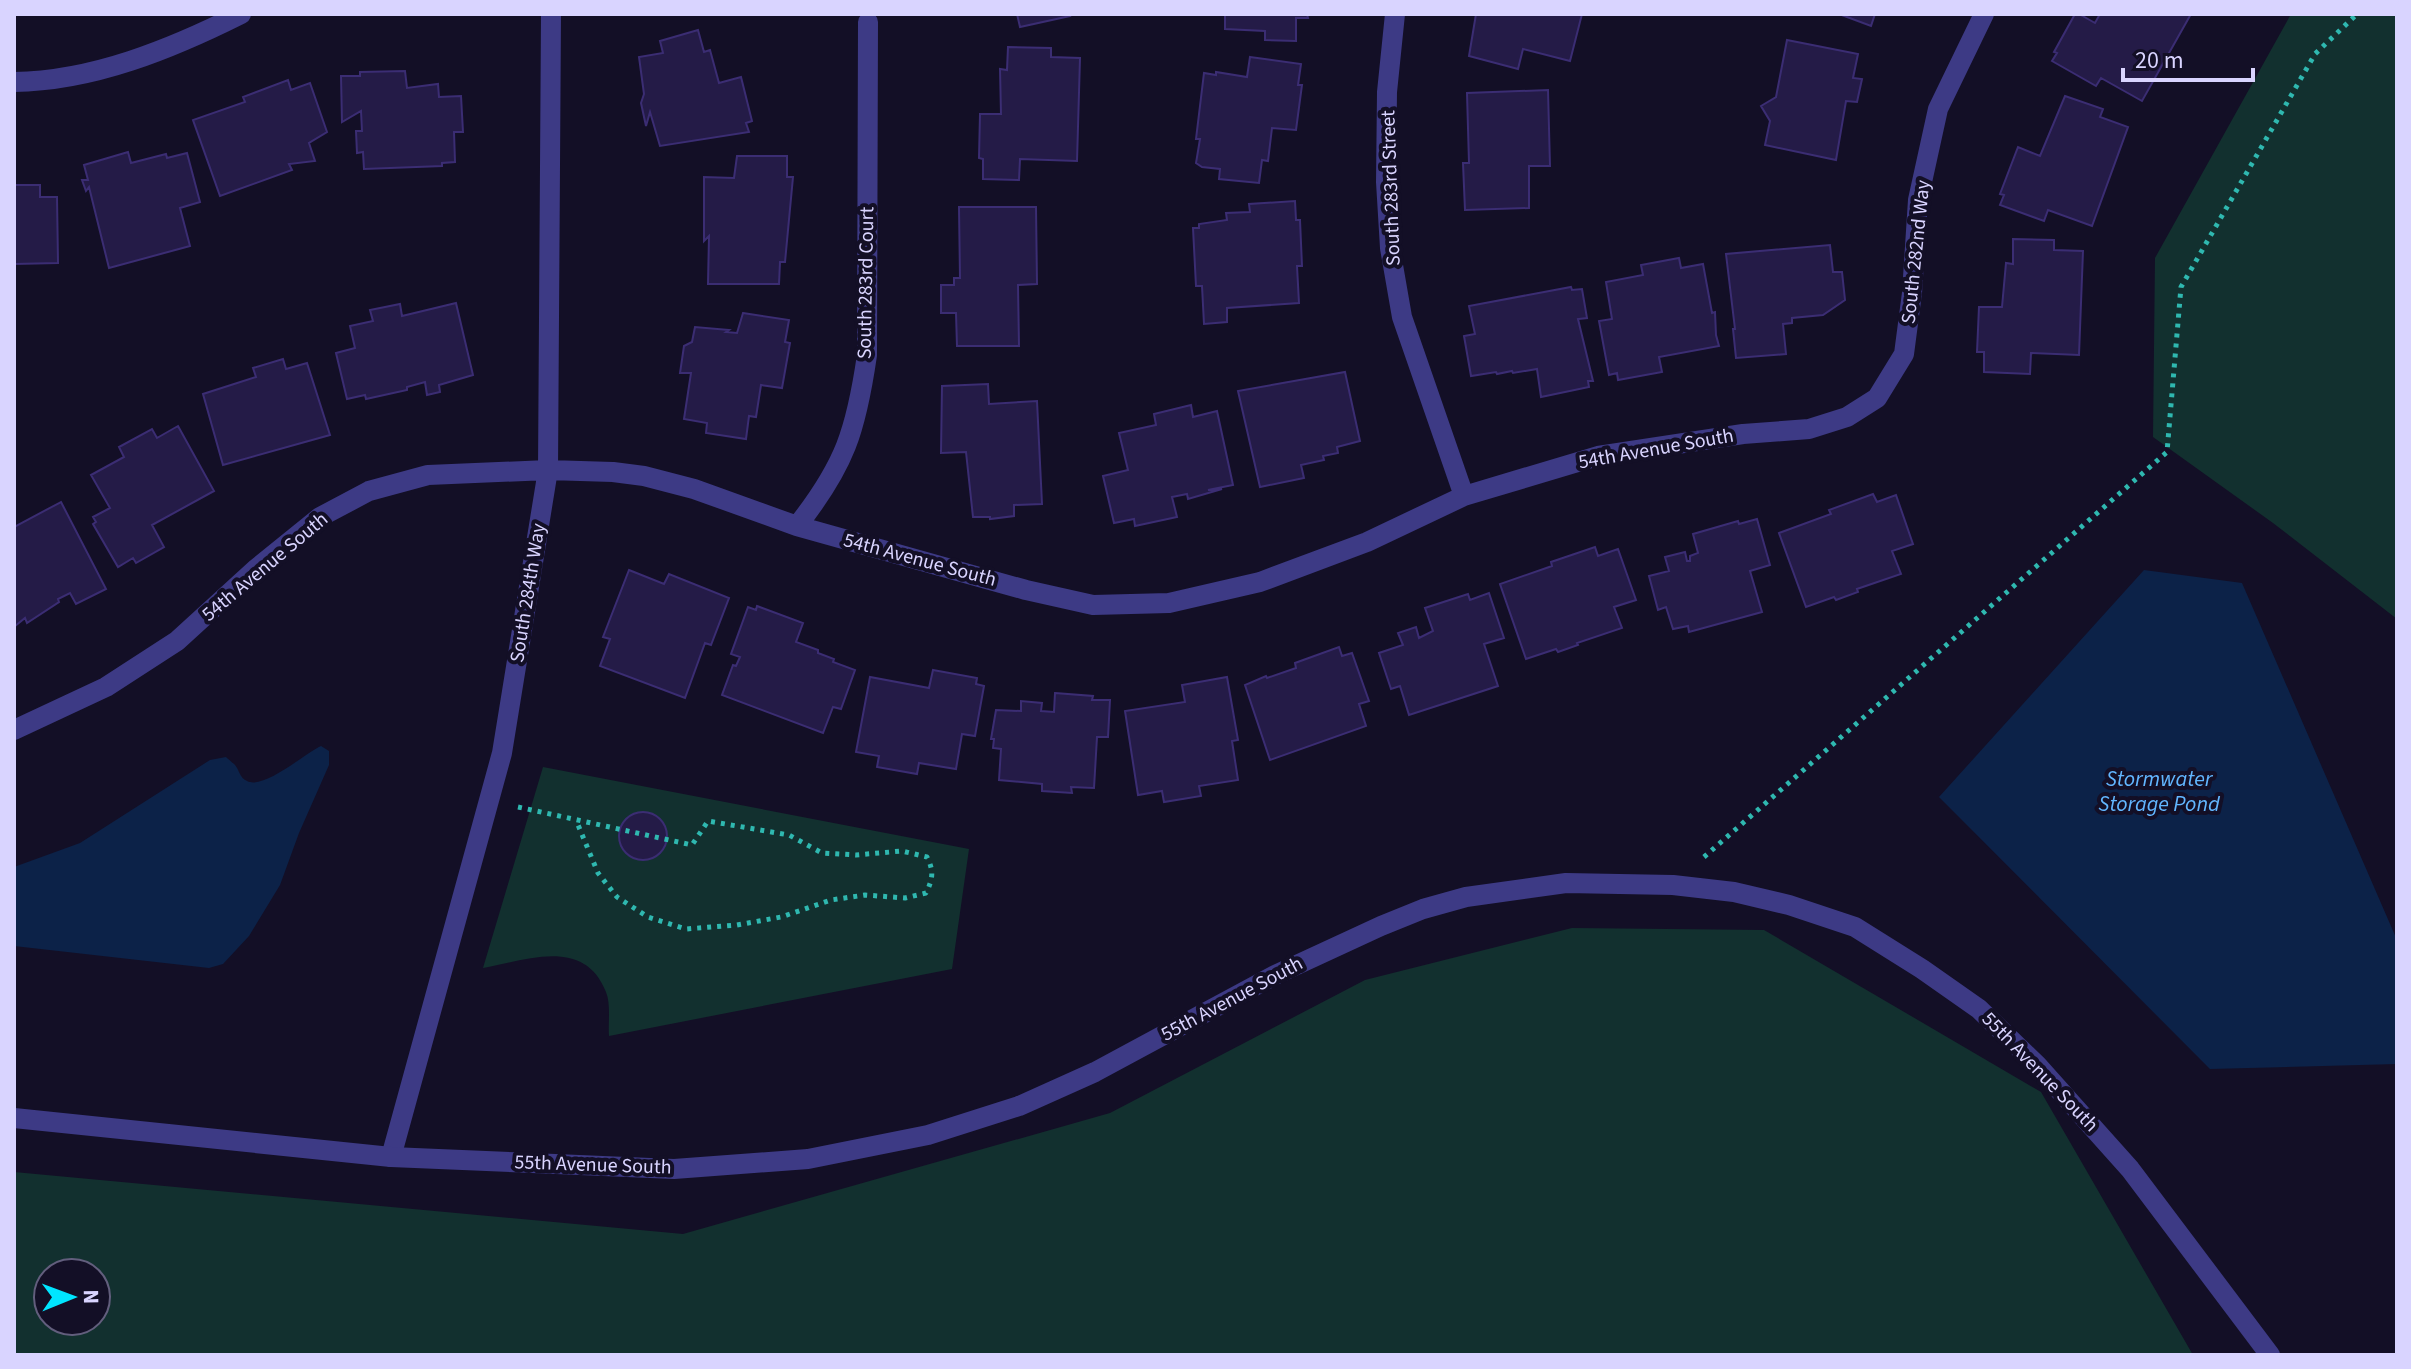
<svg xmlns="http://www.w3.org/2000/svg" width="2411" height="1369" font-family="'Source Sans 3',sans-serif">
<style>
.green{fill:#12302f;fill-rule:evenodd}
.water{fill:#0c2248}
.building{fill:#241b47;stroke:#3b2d73;stroke-width:2}
.lines{fill:none;stroke-linecap:round;stroke-linejoin:round}
.path{stroke:#2fb8b0;stroke-width:5;stroke-dasharray:4 6;stroke-linecap:butt}
.minor{stroke:#3d3a85;stroke-width:20}
.tertiary{stroke:#3d3a85;stroke-width:20}
.labels{text-anchor:middle;dominant-baseline:central;stroke-width:8;stroke-linejoin:round;paint-order:stroke}
.street-label{font-size:20px;fill:#d9d4ff;stroke:#130f26}
.water-label{font-size:22px;font-style:italic;fill:#62b6ff;stroke:#130f26}
</style>
<rect width="100%" height="100%" fill="#130f26"/>
<path class="green" d="M2291,14H2397V619L2273,523L2153,437L2155,258Z
M543,767L969,849L952,969L609,1036C608,1023 611,1004 606,992C584,937 528,960 483,968Z
M1572,928L1764,930L2041,1092L2193,1355H14V1172L683,1234L1110,1113L1365,980ZM48,1273H96V1321H48Z"/>
<path class="water" d="M2144,570L2242,583L2397,940V1064L2210,1069L1939,797Z
M321,746L329,751V765L299,833L280,885L249,936L223,964L209,968L14,946V867L80,843L210,760L226,757C227,758 234,764 235,765C240,771 239,777 247,781C264,790 305,753 321,746Z"/>
<path class="building" d="M1017,14H1069L1070,16L1020,27Z
M1225,14H1307L1308,18H1296V41L1265,40V31L1225,29Z
M1476,14H1582L1570,61L1523,49L1518,69L1469,56Z
M1839,14H1875L1871,26Z
M2075,14H2079L2095,23L2100,14H2191L2142,101L2101,78L2096,86L2052,61L2057,53L2054,52Z
M698,30L704,52L710,50L719,83L741,77L752,121L746,123L749,132L660,146L650,112L646,126L641,103L644,94L639,57L663,53L660,41Z
M1787,40L1858,54L1853,78L1862,79L1857,102L1846,101L1836,160L1765,145L1770,121L1761,106L1776,97Z
M1008,47L1051,48V57L1080,58L1077,161L1020,159L1019,180L983,179V159L979,158L980,114H1001L1000,69L1007,70Z
M1250,57L1301,64L1298,85H1302L1296,130L1272,128L1268,161L1262,160L1259,183L1219,179L1220,169L1202,167L1196,163L1200,139H1196L1204,73L1216,75V72L1247,77Z
M405,71L407,88L438,84L439,97L461,96L463,132H454L455,162L442,163V166L364,169L363,152L357,153L356,131H362L361,111L342,122L341,76H360V72Z
M288,80L291,90L310,83L327,132L309,143L315,161L289,164L292,170L220,196L193,120L245,102L243,97Z
M1548,90L1550,166H1529V208L1465,210L1463,163H1469L1467,93Z
M2065,96L2103,109L2100,117L2128,127L2092,226L2048,210L2044,221L2000,205L2004,195L2000,194L2018,147L2040,156Z
M128,152L131,163L166,154L167,158L187,153L200,202L180,208L190,246L109,268L89,187L86,191L82,180H88L84,165Z
M737,156H787V177H793L785,262H780L779,284H708L709,236L704,241V177L734,178Z
M14,185H40V197H57L58,263L14,264Z
M1295,201L1296,220H1300L1302,266H1297L1299,303L1227,308V322L1204,324L1202,286H1196L1193,228H1199V224L1227,220L1226,213L1250,212L1249,204Z
M959,207H1036L1037,284L1018,285L1019,346H957L956,313H941V285H954V278H960Z
M2013,239L2054,240V250L2083,251L2079,355L2031,353L2030,374L1984,372V352H1977L1979,307H2002L2006,263L2013,264Z
M1830,245L1833,272H1842L1845,300L1823,315L1792,318V323L1783,324L1786,354L1736,358L1733,329H1735L1726,254Z
M1679,258L1681,268L1703,264L1712,313L1715,312L1716,335L1719,346L1659,357L1662,372L1618,380L1617,373L1609,375L1599,321L1612,319L1606,282L1643,275L1641,265Z
M1571,287L1572,290L1582,289L1587,318L1578,319L1593,381H1588L1589,387L1541,397L1537,369L1513,373L1512,371L1497,374L1496,372L1471,376L1464,336L1475,334L1469,306Z
M456,303L473,375L439,385L440,392L427,395L425,382L407,387V390L366,399L365,395L347,399L336,353L355,348L350,326L373,321L370,310L400,304L402,316Z
M743,313L789,320L785,342L790,343L782,388L761,385L756,417L749,416L746,439L706,433L707,423L684,419L691,373H680L684,346L692,342L695,327L729,330L726,332L737,333Z
M283,359L286,369L307,363L330,435L223,465L203,394L256,377L253,368Z
M1345,372L1360,441L1337,447L1338,453L1323,456L1324,460L1301,465L1304,478L1260,487L1238,391Z
M988,384L989,404L1037,401L1042,504L1014,505V516L990,519V517H973L966,452L941,453L942,386Z
M1191,405L1193,417L1217,411L1233,485L1208,490L1222,489L1188,499L1187,494L1172,497L1177,517L1135,526L1134,519L1114,523L1103,476L1128,470L1119,433L1156,425L1154,414Z
M178,426L214,491L152,525L164,547L136,563L133,558L118,567L93,524L96,522L93,517L110,508L91,475L124,457L119,447L152,429L157,438Z
M1873,494L1877,502L1896,495L1913,544L1892,551L1901,574L1857,589L1858,592L1836,600L1834,597L1806,607L1779,533L1831,514L1829,510Z
M61,502L106,589L76,604L70,593L58,599L59,602L27,623L25,618L14,627V527Z
M1757,519L1770,565L1750,571L1762,612L1689,632L1688,626L1673,629L1666,607L1658,610L1649,576L1669,571L1665,557L1685,552L1687,561H1690V556L1698,553L1693,534L1738,521L1739,524Z
M1595,547L1598,556L1618,549L1636,600L1614,607L1622,628L1577,643L1578,645L1558,652L1556,649L1526,659L1500,584L1552,566L1551,562Z
M629,570L664,584L669,574L729,598L711,645L705,643L685,698L600,666L610,639L603,637Z
M1489,593L1504,638L1484,644L1498,686L1409,715L1400,686L1391,689L1379,653L1403,645L1398,633L1416,627L1419,638L1433,631L1425,608L1468,594L1470,600Z
M757,606L803,623L796,642L818,650V653L834,659L833,662L855,670L841,709L833,707L823,733L722,695L733,665L736,666L740,657L731,654L748,607L756,610Z
M1339,647L1342,656L1352,653L1369,701L1359,704L1366,726L1270,760L1245,685L1266,676L1267,678L1296,668L1295,663Z
M933,670L977,678L976,684L984,686L975,736L962,734L956,769L919,763L917,774L877,767L879,756L856,752L870,677L929,688Z
M1227,677L1238,740L1232,741L1238,780L1199,786L1201,796L1164,802L1162,791L1138,795L1125,711L1185,702L1182,685Z
M1055,693L1093,696L1092,700H1110L1108,737H1097L1094,788L1071,787L1072,793L1042,791V784L999,780L1001,749L993,748L994,739H991L996,710L1021,711V701L1042,703L1041,711L1054,712Z
M619 836a24 24 0 1 1 48 0a24 24 0 1 1-48 0Z"/>
<g class="lines">
<path class="path" d="M518,807L692,845L708,821L789,835L822,853L856,855L902,851L927,857C934,871 933,879 926,893L905,898L865,895L831,900L781,917L737,925L686,929L648,917L617,897L598,873L576,820
M1704,857L2167,452L2181,287L2315,54L2357,14"/>
<path class="minor" d="M1395,14L1387,92L1386,182L1390,248L1402,317L1464,496
M14,82C93,81 171,49 241,14
M797,526C845,465 856,431 867,355L868,22
M14,730L106,687L177,641L257,568L320,517L369,491L428,475L548,470L613,472L644,476L694,489L797,526L1026,590L1093,605L1169,603L1260,582L1367,542L1464,496L1598,456L1743,434L1809,429L1847,417L1877,398L1904,354L1912,293L1918,200L1938,109L1984,14
M391,1157L502,753L548,470L551,14"/>
<path class="tertiary" d="M14,1118L391,1157L674,1169L808,1159L928,1135L1019,1106L1095,1072L1275,975L1381,926L1423,909L1466,897L1566,883L1673,885L1734,892L1789,905L1855,927L1922,969L1979,1009L2037,1065L2130,1169L2270,1355"/>
</g>
<g class="labels">
<g class="street-label">
<text transform="translate(1391 188) rotate(-92)">South 283rd Street</text>
<text transform="translate(1916 252) rotate(-84)">South 282nd Way</text>
<text transform="translate(866 283) rotate(-89)">South 283rd Court</text>
<text transform="translate(1656 449) rotate(-10)">54th Avenue South</text>
<text transform="translate(920 560) rotate(15)">54th Avenue South</text>
<text transform="translate(265 567) rotate(-40)">54th Avenue South</text>
<text transform="translate(528 593) rotate(-81)">South 284th Way</text>
<text transform="translate(1232 999) rotate(-28)">55th Avenue South</text>
<text transform="translate(2040 1072) rotate(46)">55th Avenue South</text>
<text transform="translate(593 1165) rotate(2)">55th Avenue South</text>
</g>
<g class="water-label">
<text x="2159" y="779">Stormwater<tspan x="2159" dy="25">Storage Pond</tspan></text>
</g>
</g>
<rect width="2411" height="1369" fill="none" stroke="#d9d4ff" stroke-width="32"/>
<g transform="translate(72 1297) rotate(89)"><circle r="38" fill="#130f26" stroke="#625e7d" stroke-width="2"/>
<path d="M0-6L14 30L0 20L-14 30Z" fill="#00e5ff"/>
<text y="-12" font-size="22" font-weight="bold" text-anchor="middle" fill="#d9d4ff">N</text>
</g>
<path d="M2123 68v12h130v-12" fill="none" stroke="#d9d4ff" stroke-width="4"/>
<text x="2135" y="68" font-size="24" fill="#d9d4ff" stroke="#130f26" stroke-width="6" paint-order="stroke">20 m</text>
</svg>
